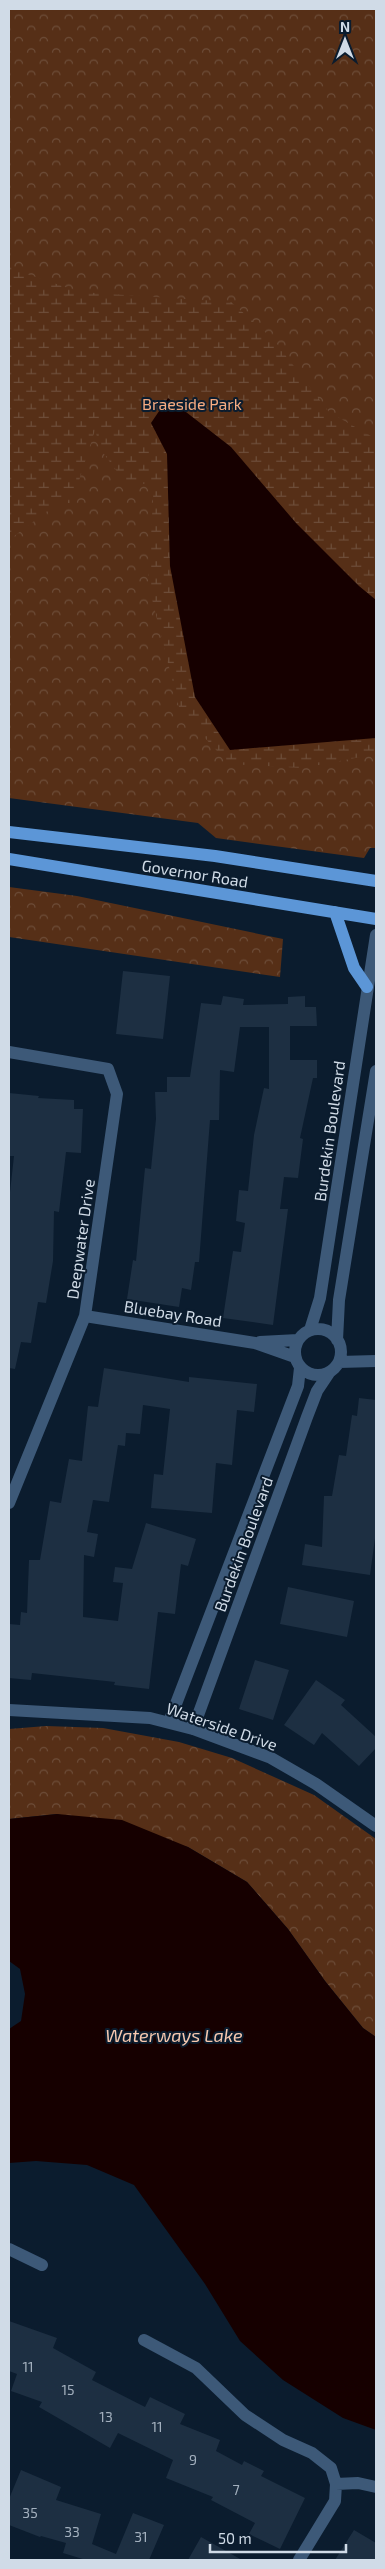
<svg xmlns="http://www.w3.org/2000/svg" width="385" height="2569" font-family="'Exo 2',sans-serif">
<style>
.forest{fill:url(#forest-crowns)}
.wetland{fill:url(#wetland-marsh)}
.water{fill:#160000}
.building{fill:#1d2f42}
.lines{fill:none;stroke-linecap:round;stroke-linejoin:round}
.street{stroke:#3d5978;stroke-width:12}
.primary{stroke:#5c96d7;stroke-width:12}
.labels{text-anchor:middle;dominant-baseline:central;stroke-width:4;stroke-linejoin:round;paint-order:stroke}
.number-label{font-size:14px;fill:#a3b0be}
.park-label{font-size:16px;fill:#f7ac82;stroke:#0b1c2e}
.street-label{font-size:16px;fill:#d0dbe7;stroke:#0b1c2e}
.water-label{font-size:18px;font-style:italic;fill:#f6c8af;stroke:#0b1c2e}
</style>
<defs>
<pattern id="forest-crowns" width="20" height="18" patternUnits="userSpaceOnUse" patternTransform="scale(1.25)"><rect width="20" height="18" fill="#562f17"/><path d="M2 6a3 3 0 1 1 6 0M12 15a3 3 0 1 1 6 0" fill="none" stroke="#6d4d39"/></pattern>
<pattern id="wetland-marsh" width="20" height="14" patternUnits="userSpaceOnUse" patternTransform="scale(1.25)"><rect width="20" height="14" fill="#562f17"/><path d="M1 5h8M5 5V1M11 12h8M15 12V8" fill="none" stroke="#6d4d39"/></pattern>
</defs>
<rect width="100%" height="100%" fill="#0b1c2e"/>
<path class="forest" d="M9,9H376V848H370L364,858L216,838L198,823L9,798Z
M9,887L77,896L283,939L280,977L9,937Z
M46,1726L103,1728L179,1742L232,1758L314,1795L376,1839V2037L363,2028L325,1981L288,1929L247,1882L188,1847L57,1814L9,1819V1729Z"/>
<path class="wetland" d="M9,264L24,273L80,292L231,302L274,340L329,412L376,439V600L359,586L296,523L231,447L151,423L167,454L169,491L230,750L376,738V754L303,768L229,764L180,711L148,583L154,483L127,485L101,450L95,430L72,503H58L9,540Z"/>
<path class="water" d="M168,398L231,447L296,523L359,586L376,600V738L230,750L195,697L170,566L167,454L151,423Z
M57,1814L122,1820L188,1847L247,1882L288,1929L325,1981L363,2028L376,2037V2430L343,2418L283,2380L240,2341L205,2284L134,2185L87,2165L36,2161L9,2163V2029L21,2021L25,1994L20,1969L9,1961V1819Z"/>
<path class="building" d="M123,971L170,976L163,1039L116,1034Z
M223,996L244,999L243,1005L288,1004V997L305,996V1007H316L317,1026H290V1060H317V1078H313L300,1138L303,1139L298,1178L284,1177L280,1209H288L273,1325L223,1318L233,1251L241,1252L245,1223L236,1221L239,1190L248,1191L254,1135L264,1088L269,1089V1027H240L234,1072L220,1070L219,1120H210L199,1262H195L191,1290L182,1288L179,1307L127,1299L133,1260L136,1261L145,1168L151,1169L156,1119L155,1092H167V1077H190L201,1003L221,1005Z
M9,1093L39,1096L38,1098L74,1100V1109H83L81,1153L66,1152L59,1212L54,1211L53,1261L46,1303L38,1302L31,1343L21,1342L15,1369L9,1368V1201L14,1156H9Z
M104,1368L189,1382V1377L257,1384L254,1412L237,1410L232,1465L216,1463L212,1513L151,1508L154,1474L163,1475L170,1409L143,1405L140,1434L126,1433L125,1446L118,1445L109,1502L93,1500L87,1532L98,1534L94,1557L84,1555L83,1617L118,1621L123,1583L113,1582L115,1567L132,1569L146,1523L196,1539L188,1566L181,1564L175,1614L158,1612L149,1689L114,1685L115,1682L32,1673L31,1680L9,1678V1624L20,1625L21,1612L27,1613L29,1560H40L50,1501L61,1503L69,1459L82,1461L88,1406L98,1407Z
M359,1398L376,1400V1531L370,1575L302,1565L305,1544L322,1547L324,1496H332L339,1455L346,1456L352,1415L357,1416Z
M288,1587L354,1601L347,1637L280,1624Z
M255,1660L289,1670L273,1720L239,1709Z
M316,1680L345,1700L341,1705L376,1737V1748L359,1766L322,1733L314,1745L284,1725Z
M9,2321L57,2338L53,2348L96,2372L92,2380L145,2407L150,2397L185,2414L180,2424L220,2440L216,2451L242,2465L244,2461L264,2471L261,2476L305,2498L280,2549L249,2534L255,2523L211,2500L213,2497L166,2478L173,2460L118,2433L110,2448L39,2407L42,2402L11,2391L17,2374L9,2371Z
M21,2470L61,2487L56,2500L101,2514L92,2544L116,2554L133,2513L164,2525L149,2560H86L63,2553L66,2543L41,2536L40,2537L9,2525V2499Z
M354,2530L376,2543V2560H335Z
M201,2537L242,2560H188Z"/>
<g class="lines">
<path class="street" d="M9,1052L108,1069L117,1094L85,1316L9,1503
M85,1316L255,1343L295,1357
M295 1352a23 23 0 1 1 46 0a23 23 0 1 1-46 0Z
M310,1330L320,1298L376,935
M337,1340L339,1300L376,1071
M260,1342L298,1340
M339,1362L376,1361
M9,1710L150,1718L193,1729L271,1758L316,1784L376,1826
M169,1722L298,1386L300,1368
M193,1729L307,1417L317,1391L329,1373
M9,2249L42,2265
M144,2340L196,2368L245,2415L283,2440L312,2453L331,2468L336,2484L335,2501L299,2560
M336,2484L358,2483L376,2487"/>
<path class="primary" d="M9,832L215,856L376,881
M9,859L376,919
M335,912L354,968L367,987"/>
</g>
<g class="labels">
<g class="number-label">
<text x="28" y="2366">11</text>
<text x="68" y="2389">15</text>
<text x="106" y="2416">13</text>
<text x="157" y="2426">11</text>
<text x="193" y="2459">9</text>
<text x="236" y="2489">7</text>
<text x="30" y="2512">35</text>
<text x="72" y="2531">33</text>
<text x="141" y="2536">31</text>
</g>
<g class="park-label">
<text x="192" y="403">Braeside Park</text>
</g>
<g class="street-label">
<text transform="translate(195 873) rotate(9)">Governor Road</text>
<text transform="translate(329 1131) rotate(-82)">Burdekin Boulevard</text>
<text transform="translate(80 1239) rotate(-82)">Deepwater Drive</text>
<text transform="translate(173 1313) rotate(9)">Bluebay Road</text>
<text transform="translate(243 1544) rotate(-70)">Burdekin Boulevard</text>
<text transform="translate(222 1726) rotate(19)">Waterside Drive</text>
</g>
<g class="water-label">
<text x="174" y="2035">Waterways Lake</text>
</g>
</g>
<rect width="385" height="2569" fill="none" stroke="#d0dbe7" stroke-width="20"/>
<g transform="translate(345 40)" stroke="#0b1c2e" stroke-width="4" paint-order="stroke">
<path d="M0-4L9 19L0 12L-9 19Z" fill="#d0dbe7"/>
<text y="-8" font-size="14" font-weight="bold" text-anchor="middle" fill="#d0dbe7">N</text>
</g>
<path d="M210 2544v8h136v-8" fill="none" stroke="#d0dbe7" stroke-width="2.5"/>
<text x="218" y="2544" font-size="15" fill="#d0dbe7" stroke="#0b1c2e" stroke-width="4" paint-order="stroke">50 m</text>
</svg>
